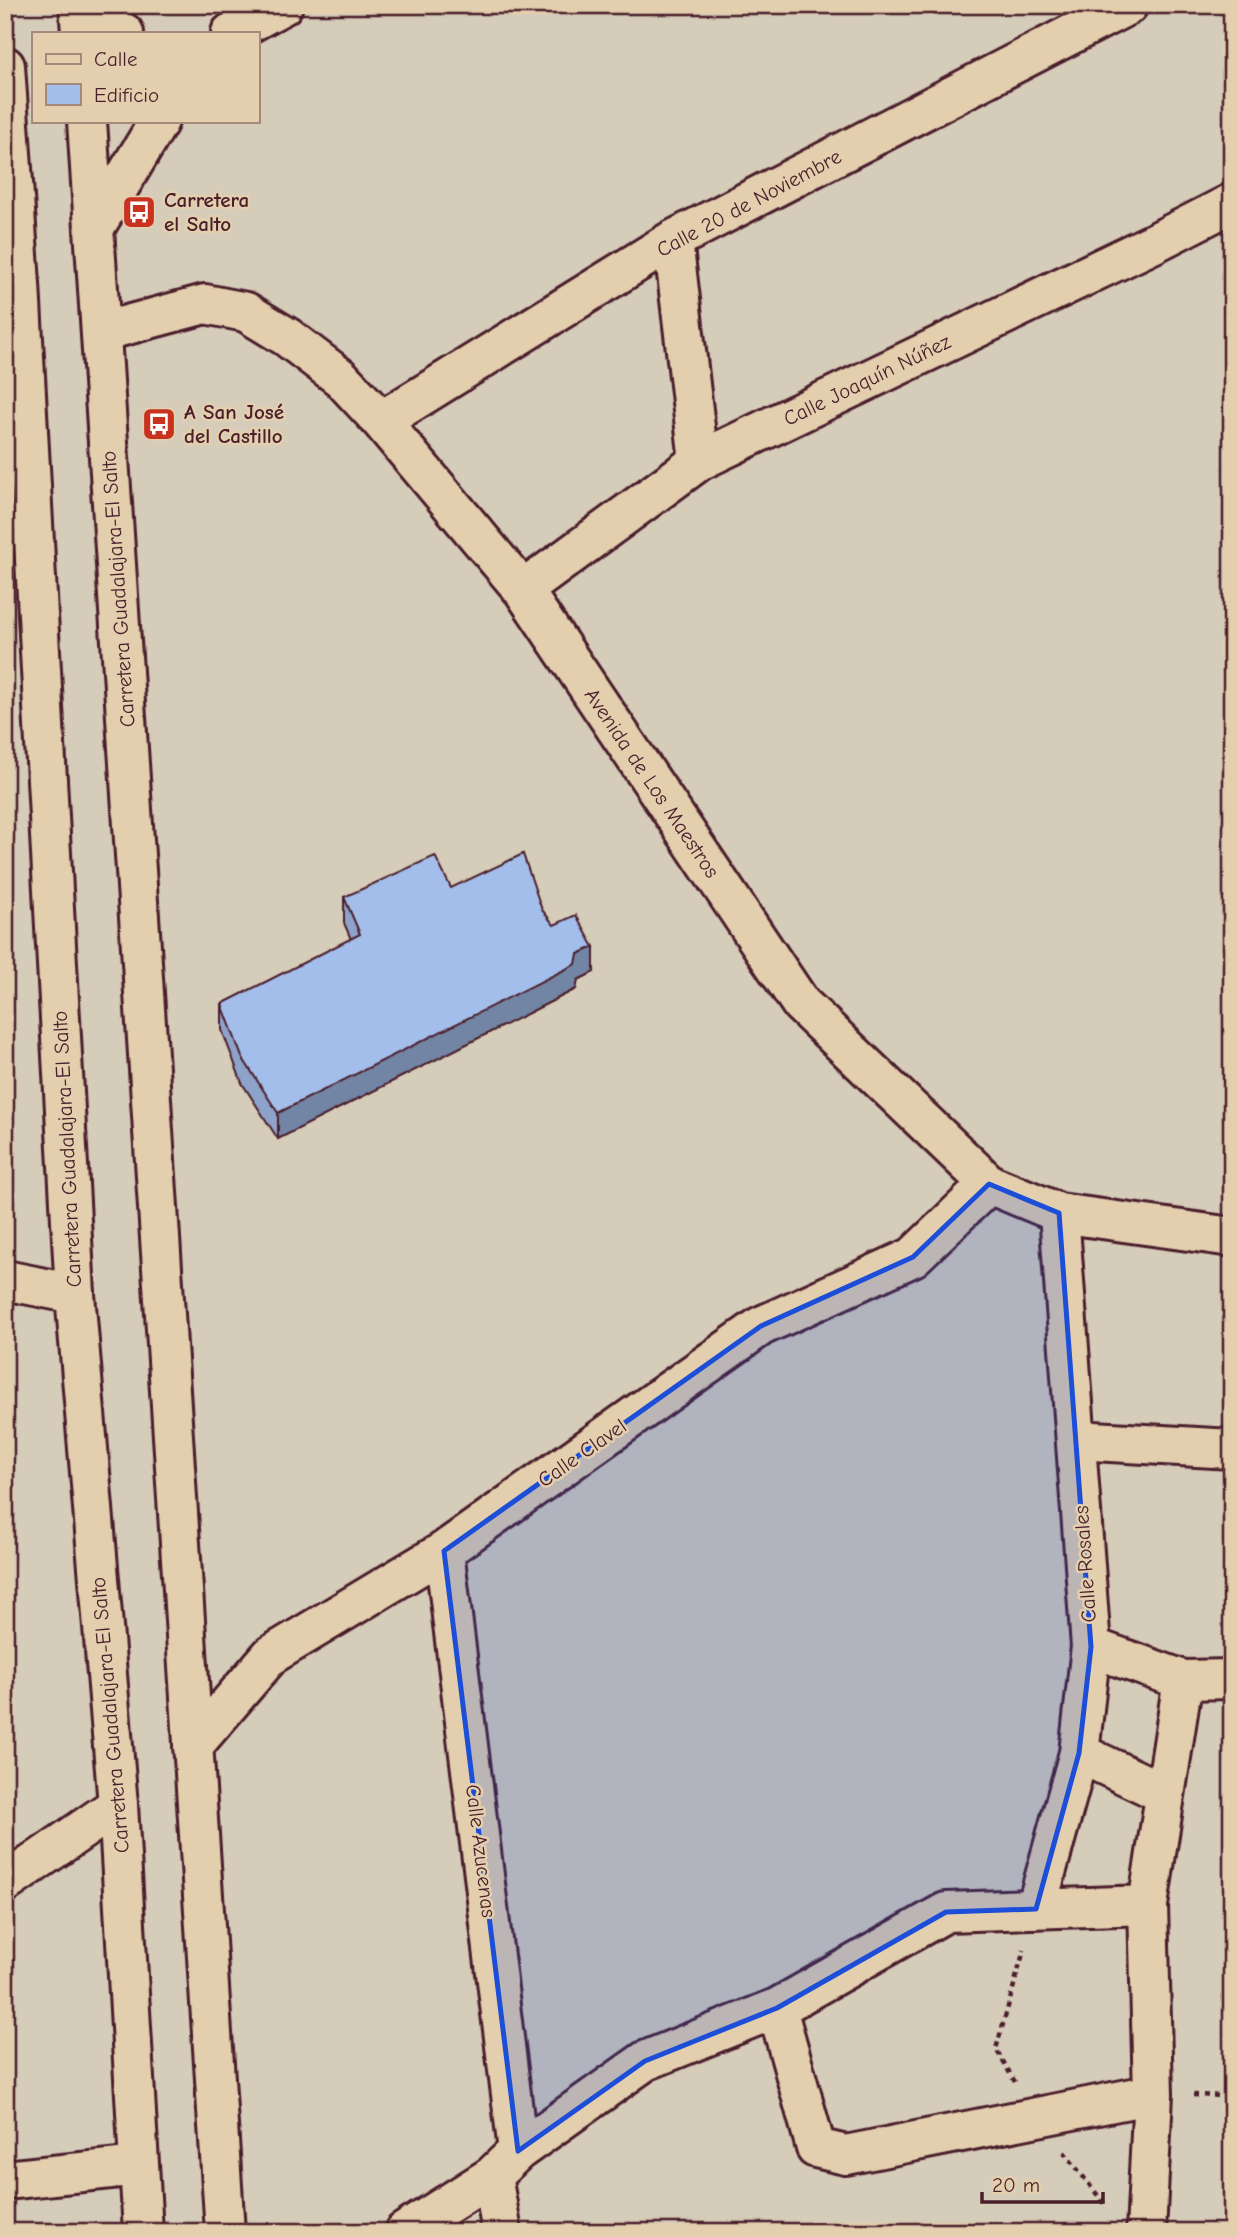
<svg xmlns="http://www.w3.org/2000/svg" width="1237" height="2237" font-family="'Comic Neue',sans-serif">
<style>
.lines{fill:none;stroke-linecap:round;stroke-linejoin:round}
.minor-casing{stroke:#4a1f2b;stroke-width:44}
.major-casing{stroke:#4a1f2b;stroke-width:44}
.path{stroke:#4a1f2b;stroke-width:4.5;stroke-dasharray:5 5;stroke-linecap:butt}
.minor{stroke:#e3cfae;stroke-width:38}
.major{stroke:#e3cfae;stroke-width:38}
.wall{fill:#8da3ca;stroke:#4a1f2b;stroke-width:2}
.shaded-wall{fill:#7385a4;stroke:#4a1f2b;stroke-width:2}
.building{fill:#a4beeb;stroke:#4a1f2b;stroke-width:2}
.marked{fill:#1d4ed8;fill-opacity:0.2;stroke:#1d4ed8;stroke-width:5;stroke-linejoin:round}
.labels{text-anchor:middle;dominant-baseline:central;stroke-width:5;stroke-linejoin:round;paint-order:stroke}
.poi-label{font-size:21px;font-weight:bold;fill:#4a1f2b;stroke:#e3cfae;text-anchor:start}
.street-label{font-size:21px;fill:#4a1f2b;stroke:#e3cfae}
</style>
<rect width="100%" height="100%" fill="#d6ccba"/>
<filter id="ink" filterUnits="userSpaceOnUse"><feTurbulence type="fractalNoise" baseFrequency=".0143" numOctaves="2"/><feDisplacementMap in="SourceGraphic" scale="14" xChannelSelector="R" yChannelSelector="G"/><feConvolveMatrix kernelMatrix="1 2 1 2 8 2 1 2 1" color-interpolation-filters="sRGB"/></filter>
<g filter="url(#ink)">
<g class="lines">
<g class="minor-casing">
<path id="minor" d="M79,6L124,33
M231,33L283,5
M94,229L159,121
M673,240L699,461
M101,332L205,304L246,312L287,337L341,378L381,421L523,590L801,1004L989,1184L1059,1213L1232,1237
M381,421L673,240L1128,5
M523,590L699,461L1154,243L1232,203
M5,1280L75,1294
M1076,1440L1232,1449
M444,1551L518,2151
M1091,1647L1183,1680L1232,1679
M193,1746L271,1655L444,1551L761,1326L913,1257L989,1184
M1079,1753L1165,1794
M5,1883L118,1805
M1036,1909L1079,1753L1091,1647L1059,1213
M777,2008L946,1912L1148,1905
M492,2176L502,2232
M5,2180L139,2166
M404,2232L492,2176L518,2151L645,2061L777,2008L816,2148L846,2155L1153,2094
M1146,2232L1153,2094L1148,1905L1183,1680"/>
</g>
<g class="major-casing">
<path id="major" d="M79,5L81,33
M5,66L20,284L75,1294L118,1805L143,2232
M87,121L225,2232"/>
</g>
<path class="path" d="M1015,2082L996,2049L1024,1950
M1193,2095L1232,2096
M1064,2152L1106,2206"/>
<use href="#minor" class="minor"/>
<use href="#major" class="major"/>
</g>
<path class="wall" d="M451,888L542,910L554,925L594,972L578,980L576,989L278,1139L242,1083L222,1030V1004L351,939L344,923V897Z"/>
<path class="shaded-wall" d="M594,947V972L578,980L576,989L278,1139V1113L578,954Z"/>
<path class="building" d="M523,854L542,910L554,925L576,915L594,947L578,954L576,964L278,1113L242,1057L222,1004L360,934L344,897L435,856L451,888Z"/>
</g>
<path class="marked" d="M989,1184L1059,1213L1091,1647L1079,1753L1036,1909L946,1912L777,2008L645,2061L518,2151L444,1551L761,1326L913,1257Z"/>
<defs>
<g id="bus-square" transform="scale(1.75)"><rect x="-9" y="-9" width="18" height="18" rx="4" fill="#c8321e" stroke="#e3cfae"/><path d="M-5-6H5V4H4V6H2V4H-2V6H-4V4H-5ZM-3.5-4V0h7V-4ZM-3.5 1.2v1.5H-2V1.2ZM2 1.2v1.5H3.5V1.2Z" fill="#fff"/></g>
</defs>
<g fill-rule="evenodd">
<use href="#bus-square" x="139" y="212"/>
<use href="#bus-square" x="159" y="424"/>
</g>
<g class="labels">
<g class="poi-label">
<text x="164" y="200">Carretera<tspan x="164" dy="24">el Salto</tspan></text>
<text x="184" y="412">A San José<tspan x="184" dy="24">del Castillo</tspan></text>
</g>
<g class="street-label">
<text transform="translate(749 203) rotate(-28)">Calle 20 de Noviembre</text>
<text transform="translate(867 380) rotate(-26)">Calle Joaquín Núñez</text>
<text transform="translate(118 589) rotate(-94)">Carretera Guadalajara-El Salto</text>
<text transform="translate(652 783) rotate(56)">Avenida de Los Maestros</text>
<text transform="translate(67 1149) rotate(-93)">Carretera Guadalajara-El Salto</text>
<text transform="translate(582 1453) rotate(-35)">Calle Clavel</text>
<text transform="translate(1085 1564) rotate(-94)">Calle Rosales</text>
<text transform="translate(110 1715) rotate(-95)">Carretera Guadalajara-El Salto</text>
<text transform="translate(481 1851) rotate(83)">Calle Azucenas</text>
</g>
</g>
<rect width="1237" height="2237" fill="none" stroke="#e3cfae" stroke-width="28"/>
<rect x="14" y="14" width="1209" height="2209" fill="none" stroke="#4a1f2b" stroke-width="2.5" filter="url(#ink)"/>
<rect x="32" y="32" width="228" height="91" fill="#e3cfae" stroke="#a6897a" stroke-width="2"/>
<rect x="46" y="54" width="35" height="10" fill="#e3cfae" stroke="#a6897a" stroke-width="2"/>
<text x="94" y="66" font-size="21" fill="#4a1f2b">Calle</text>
<rect x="46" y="84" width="35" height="21" fill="#a4beeb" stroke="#a6897a" stroke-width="2"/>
<text x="94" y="102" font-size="21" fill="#4a1f2b">Edificio</text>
<path d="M982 2192v10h121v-10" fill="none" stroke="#4a1f2b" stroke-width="3.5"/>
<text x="992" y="2192" font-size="21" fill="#4a1f2b" stroke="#e3cfae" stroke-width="5" paint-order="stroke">20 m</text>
</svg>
